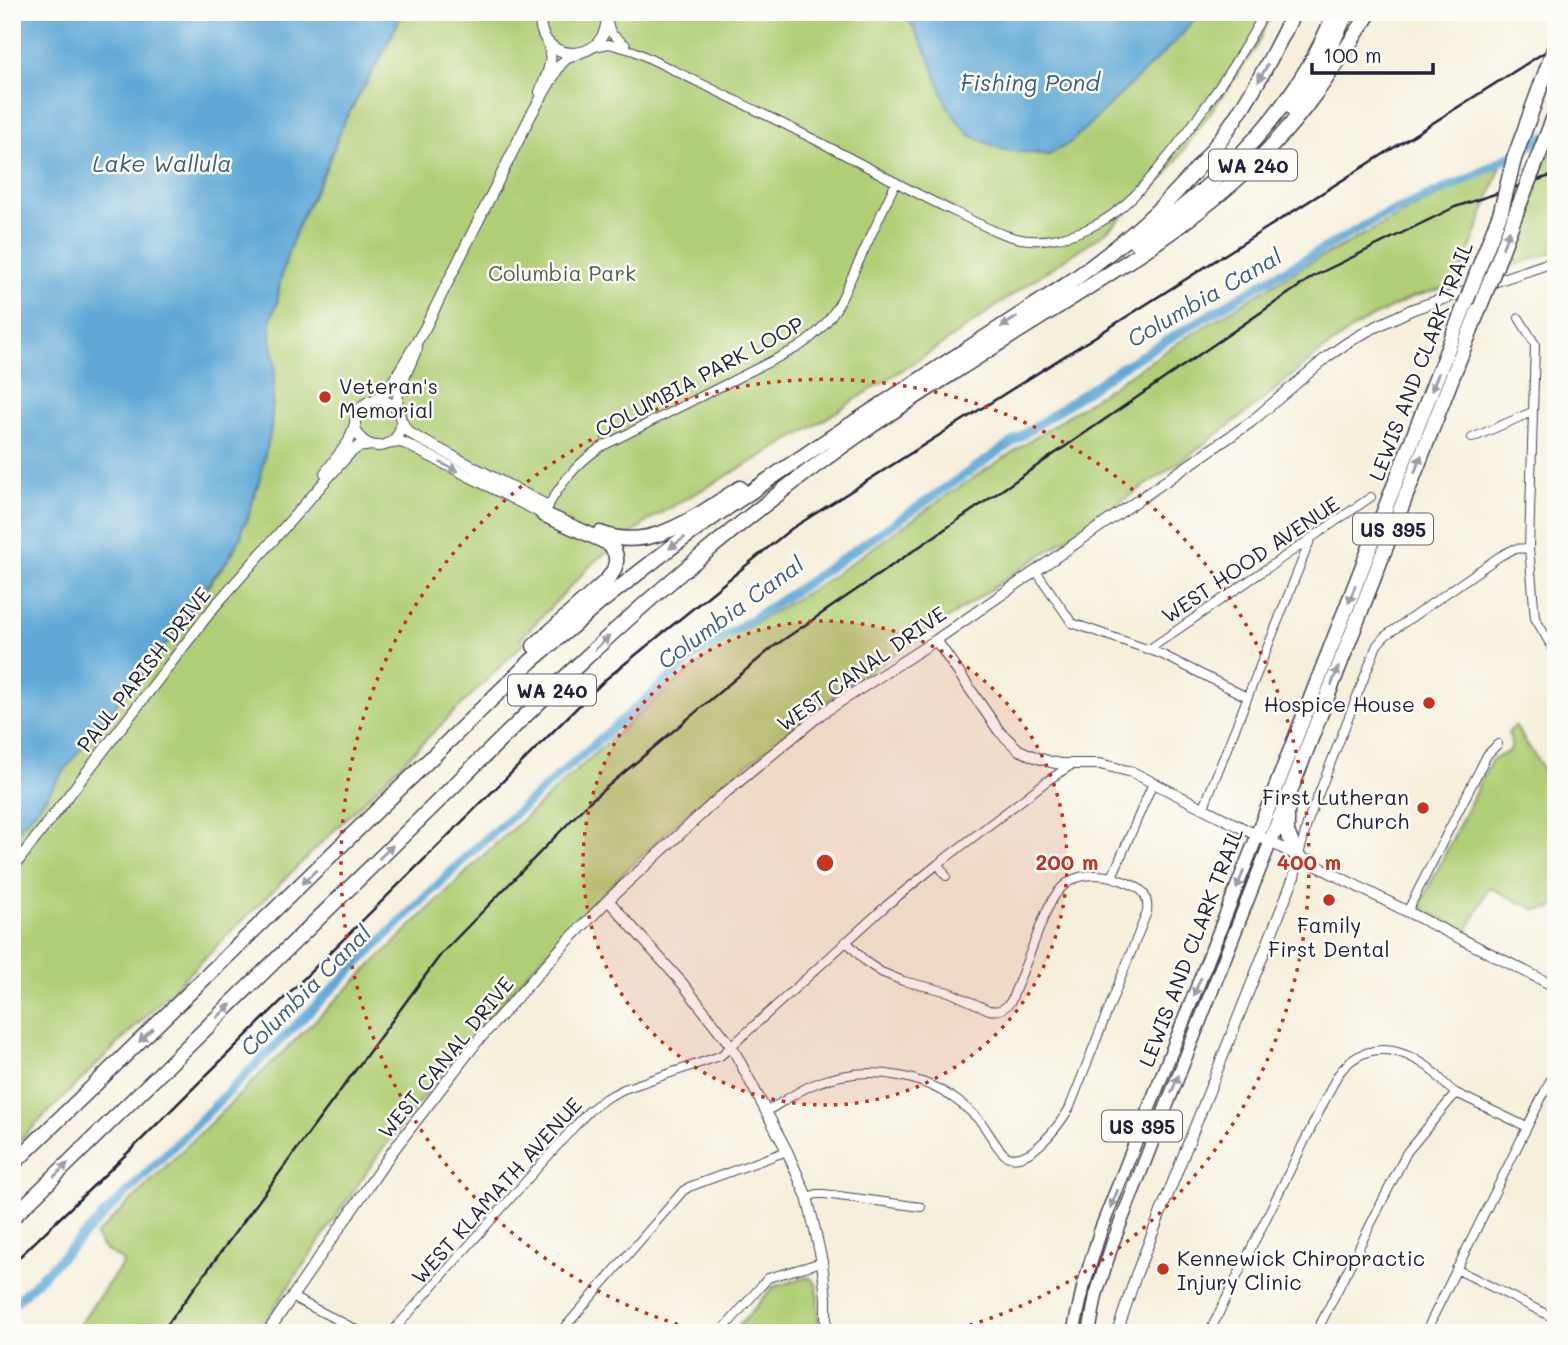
<svg xmlns="http://www.w3.org/2000/svg" width="1568" height="1345" font-family="Mali,sans-serif">
<style>
.green{fill:#b0ce75;stroke:#697858;stroke-width:2}
.water{fill:#5ea8d6;stroke:#406588;stroke-width:2}
.lines{fill:none;stroke-linecap:round;stroke-linejoin:round}
.canal{stroke:#5ea8d6;stroke-width:9}
.minor-casing{stroke:#424153;stroke-width:10}
.tertiary-casing{stroke:#424153;stroke-width:12}
.trunk-casing{stroke:#424153;stroke-width:15}
.motorway-casing{stroke:#424153;stroke-width:17}
.minor{stroke:#fff;stroke-width:8}
.tertiary{stroke:#fff;stroke-width:10}
.trunk{stroke:#fff;stroke-width:12}
.motorway{stroke:#fff;stroke-width:14}
.rail{stroke:#22223b;stroke-width:2.5}
.motorway-bridge-casing{stroke:#424153;stroke-width:17;stroke-linecap:butt}
.motorway-bridge{stroke:#fff;stroke-width:14}
.oneway{fill:#9c9ca7}
.ring{fill:none;stroke:#c8321e;stroke-width:3.5;stroke-dasharray:3.5 7}
.poi-dot{fill:#c8321e;stroke:#fdfcf7;stroke-width:2.5}
.labels{text-anchor:middle;dominant-baseline:central;stroke-width:5;stroke-linejoin:round;paint-order:stroke}
.shield{fill:#fdfcf7;stroke:#646373;stroke-width:2}
.shield-label{font-size:19px;font-weight:bold;fill:#22223b}
.park-label{font-size:21px;fill:#545e4f;stroke:#fdfcf7}
.street-label{font-size:21px;fill:#22223b;stroke:#fdfcf7}
.poi-label{font-size:21px;fill:#22223b;stroke:#fdfcf7;text-anchor:start}
.water-label{font-size:23px;font-style:italic;fill:#3d5e81;stroke:#fdfcf7}
.centre{fill:#c8321e;stroke:#fdfcf7;stroke-width:3.5}
.ring-label{font-size:21px;text-anchor:middle;font-weight:bold;fill:#c8321e;stroke:#fdfcf7;stroke-width:5;stroke-linejoin:round;paint-order:stroke}
</style>
<rect width="100%" height="100%" fill="#fdfcf7"/>
<filter id="ink" filterUnits="userSpaceOnUse"><feTurbulence type="fractalNoise" baseFrequency=".0143" numOctaves="2"/><feDisplacementMap in="SourceGraphic" scale="14" xChannelSelector="R" yChannelSelector="G"/><feConvolveMatrix kernelMatrix="1 2 1 2 8 2 1 2 1" color-interpolation-filters="sRGB"/></filter>
<filter id="wash" filterUnits="userSpaceOnUse"><feTurbulence type="fractalNoise" baseFrequency=".00686" numOctaves="4" result="noise"/><feDisplacementMap in="SourceGraphic" scale="28" xChannelSelector="R" yChannelSelector="G"/><feGaussianBlur stdDeviation="1.57" result="paint"/><feColorMatrix in="noise" values="0 0 0 0 0 0 0 0 0 0 0 0 0 0 0 0 0 1.4 0 .05"/><feComposite in="paint" operator="in"/></filter>
<g filter="url(#wash)">
<rect width="100%" height="100%" fill="#f5efdc"/>
<path class="green" d="M403,12H1272L1255,49L1164,178L1106,232L1035,279L943,344L806,431L652,518L594,562L520,639L524,643L12,1148V836L37,809L76,755L108,717L122,696L128,692L170,639L233,553L242,528L247,521L260,478L271,428L275,363L271,338V318L277,304L280,282L288,253L299,223L325,170L345,120L384,51Z
M1556,152V251L1501,270L1547,157Z
M1501,166L1457,284L1412,297L1361,323L1314,357L1259,403L1186,458L847,686L757,757L683,817L611,885L524,977L456,1056L378,1155L257,1333H73L124,1262L103,1248L95,1236L487,852L633,719L725,641L824,582L943,498L1187,337L1302,267L1412,209Z
M1515,726L1556,788V903L1553,908L1536,910L1489,887L1467,932L1425,910L1422,907V901L1491,761C1504,752 1518,755 1508,733Z
M808,1277L814,1281L817,1286L819,1333H733L773,1287Z"/>
<path class="water" d="M12,12H403L384,51L345,120L325,170L299,223L288,253L280,282L277,304L271,318V338L275,363L271,428L260,478L247,521L242,528V535L225,564L215,575L170,639L128,692L121,696L108,717L76,755L37,809L12,836Z
M905,12H1199L1181,36L1070,143L1049,155L1004,150L969,135L948,108L928,55Z"/>
<g class="lines">
<path class="canal" d="M12,1306L470,853L695,656L798,589L1122,367L1271,278L1380,217L1470,178L1545,137"/>
</g>
</g>
<g filter="url(#ink)">
<g class="lines">
<g class="minor-casing">
<path id="minor" d="M607,21L612,34L626,45
M594,47L609,44L634,51C708,87 782,122 854,160C888,178 922,197 957,213C978,223 999,235 1021,239C1043,243 1069,237 1089,228C1124,213 1150,179 1174,149C1207,106 1238,61 1265,12
M1519,318L1535,344L1529,548L1535,618L1556,654
M1472,438L1532,412
M546,510C560,484 576,464 601,447L797,348C816,336 829,322 840,302L896,182
M1036,571L1072,623L1161,654L1247,697
M1148,650L1371,497
M1203,809L1311,538
M1299,855L1308,821L1377,645L1385,636L1500,556L1514,549L1529,548
M938,864L946,876
M1407,912L1487,755L1498,744
M846,941L866,962L881,972L903,981L949,992L989,1010C999,1012 1005,1009 1011,1001C1019,981 1027,961 1035,940C1050,901 1060,866 1112,877
M766,1112C781,1103 796,1092 812,1085C870,1061 936,1074 979,1120C987,1128 999,1154 1009,1157C1032,1163 1059,1125 1069,1109L1147,912C1150,886 1131,885 1112,877L1153,783
M807,1197L817,1194H824L921,1207
M1456,1269L1556,1319
M292,1297L363,1333
M391,1333L574,1127L589,1111L606,1098L624,1089L720,1056L725,1052L887,905L938,864L1047,781L1073,764
M560,1333L683,1191L689,1187L787,1151
M720,1333L768,1278L822,1262
M1209,1333L1337,1076C1362,1041 1396,1045 1428,1067C1438,1074 1444,1086 1456,1093L1527,1127
M1316,1333L1407,1152L1456,1093
M1425,1333L1556,1069"/>
</g>
<g class="tertiary-casing">
<path id="tertiary" d="M541,12C532,66 613,67 606,12
M540,92C546,75 555,62 548,43
M355 423a23 23 0 1 1 46 0a23 23 0 1 1-46 0Z
M372,401L381,396L388,390L425,328L531,115L560,65L566,59L580,53
M397,410L398,392L417,348
M401,420L407,431L418,438L548,506
M387,444L399,442L404,443L543,514
M325,473L349,441L355,424
M936,640L999,731L1019,750L1035,757L1051,762L1061,764H1100L1132,772L1556,987
M12,869L214,607L350,453L358,447L371,445
M608,900L683,984L732,1047L787,1151L807,1197L815,1230L822,1262L826,1298V1333
M267,1333L392,1152L476,1043L562,947L608,900L719,798L821,714L936,640L1251,422L1327,357L1347,343L1369,330L1413,309L1556,261
M1117,1333L1136,1275L1294,877L1298,858"/>
</g>
<g class="trunk-casing">
<path id="trunk" d="M1073,1333L1084,1284L1101,1229L1257,836
M1089,1333L1096,1295L1113,1242L1270,843"/>
</g>
<g class="motorway-casing">
<path id="motorway" d="M1293,109L1325,59L1347,12
M1135,242C1220,184 1297,109 1335,12
M1483,257L1501,211
M1496,266L1516,213
M600,533C652,554 698,514 740,488
M534,646L606,581C618,568 621,553 606,542L543,514
M1287,809V832L1298,858
M1257,836L1466,302
M1270,843L1484,296
M12,1165L531,661L601,602L673,546L715,516L833,436L1066,285C1131,240 1190,186 1234,120C1257,86 1276,49 1294,12
M12,1218C148,1085 283,953 419,820C510,731 601,638 700,557C754,512 810,468 867,429C910,399 955,372 998,344C1091,285 1188,230 1266,152C1308,110 1338,61 1370,12"/>
</g>
<use href="#minor" class="minor"/>
<use href="#tertiary" class="tertiary"/>
<use href="#trunk" class="trunk"/>
<use href="#motorway" class="motorway"/>
<path class="rail" d="M12,1264L142,1139L606,679L791,529L1556,45
M161,1333L442,953L589,802L773,647L1314,276L1455,207L1556,174"/>
<g class="motorway-bridge-casing">
<path id="motorway-bridge" d="M1501,211L1514,159L1556,44
M1516,213L1556,112
M1484,296L1496,266
M1466,302L1483,257"/>
</g>
<use href="#motorway-bridge" class="motorway-bridge"/>
</g>
<defs><path id="oneway-solid" d="M-6-.8H1V-3.2L6.5 0L1 3.2V.8H-6Z" transform="scale(1.75)"/></defs>
<g class="oneway">
<use href="#oneway-solid" transform="translate(1263 73) rotate(119)"/>
<use href="#oneway-solid" transform="translate(1506 239) rotate(-69)"/>
<use href="#oneway-solid" transform="translate(1009 322) rotate(147)"/>
<use href="#oneway-solid" transform="translate(1435 382) rotate(111)"/>
<use href="#oneway-solid" transform="translate(1418 464) rotate(-69)"/>
<use href="#oneway-solid" transform="translate(449 467) rotate(27)"/>
<use href="#oneway-solid" transform="translate(677 543) rotate(144)"/>
<use href="#oneway-solid" transform="translate(1352 594) rotate(111)"/>
<use href="#oneway-solid" transform="translate(602 643) rotate(-43)"/>
<use href="#oneway-solid" transform="translate(1335 676) rotate(-69)"/>
<use href="#oneway-solid" transform="translate(386 852) rotate(-44)"/>
<use href="#oneway-solid" transform="translate(309 877) rotate(136)"/>
<use href="#oneway-solid" transform="translate(1240 880) rotate(111)"/>
<use href="#oneway-solid" transform="translate(1197 987) rotate(112)"/>
<use href="#oneway-solid" transform="translate(224 1011) rotate(-44)"/>
<use href="#oneway-solid" transform="translate(146 1035) rotate(136)"/>
<use href="#oneway-solid" transform="translate(1175 1084) rotate(-68)"/>
<use href="#oneway-solid" transform="translate(61 1170) rotate(-44)"/>
<use href="#oneway-solid" transform="translate(1114 1199) rotate(112)"/>
</g>
</g>
<circle cx="825" cy="863" r="242" fill="#c8321e" fill-opacity=".12"/>
<g class="ring">
<circle cx="825" cy="863" r="242"/>
<path d="M708 1333A484 484 0 1 1 942 1333"/>
</g>
<g class="poi-dot">
<circle cx="325" cy="397" r="7"/>
<circle cx="1429" cy="703" r="7"/>
<circle cx="1423" cy="808" r="7"/>
<circle cx="1329" cy="900" r="7"/>
<circle cx="1163" cy="1269" r="7"/>
</g>
<g class="labels">
<g class="shield">
<rect x="1209" y="149.5" width="88" height="31" rx="5"/>
<rect x="1353" y="513.5" width="80" height="31" rx="5"/>
<rect x="508" y="674.5" width="88" height="31" rx="5"/>
<rect x="1102" y="1110.5" width="80" height="31" rx="5"/>
</g>
<g class="shield-label">
<text x="1253" y="165">WA 240</text>
<text x="1393" y="529">US 395</text>
<text x="552" y="690">WA 240</text>
<text x="1142" y="1126">US 395</text>
</g>
<g class="park-label">
<text x="562" y="272">Columbia Park</text>
</g>
<g class="street-label">
<text transform="translate(1420 361) rotate(-69)">LEWIS AND CLARK TRAIL</text>
<text transform="translate(699 376) rotate(-28)">COLUMBIA PARK LOOP</text>
<text transform="translate(1250 559) rotate(-34)">WEST HOOD AVENUE</text>
<text transform="translate(861 668) rotate(-35)">WEST CANAL DRIVE</text>
<text transform="translate(143 669) rotate(-52)">PAUL PARISH DRIVE</text>
<text transform="translate(1190 947) rotate(-69)">LEWIS AND CLARK TRAIL</text>
<text transform="translate(445 1057) rotate(-51)">WEST CANAL DRIVE</text>
<text transform="translate(496 1190) rotate(-48)">WEST KLAMATH AVENUE</text>
</g>
<g class="poi-label">
<text x="339" y="385">Veteran's<tspan x="339" dy="24">Memorial</tspan></text>
<text x="1415" y="703" text-anchor="end">Hospice House</text>
<text x="1409" y="796" text-anchor="end">First Lutheran<tspan x="1409" dy="24">Church</tspan></text>
<text x="1329" y="924" text-anchor="middle">Family<tspan x="1329" dy="24">First Dental</tspan></text>
<text x="1177" y="1257">Kennewick Chiropractic<tspan x="1177" dy="24">Injury Clinic</tspan></text>
</g>
<g class="water-label">
<text x="1030" y="82">Fishing Pond</text>
<text x="162" y="163">Lake Wallula</text>
<text transform="translate(1204 297) rotate(-30)">Columbia Canal</text>
<text transform="translate(730 612) rotate(-36)">Columbia Canal</text>
<text transform="translate(305 990) rotate(-45)">Columbia Canal</text>
</g>
</g>
<circle cx="825" cy="863" r="10" class="centre"/>
<g class="ring-label">
<text x="1067" y="870">200 m</text>
<text x="1309" y="870">400 m</text>
</g>
<rect width="1568" height="1345" fill="none" stroke="#fdfcf7" stroke-width="42"/>
<path d="M1312 63v10h121v-10" fill="none" stroke="#22223b" stroke-width="3.5"/>
<text x="1323" y="63" font-size="21" fill="#22223b" stroke="#fdfcf7" stroke-width="5" paint-order="stroke">100 m</text>
</svg>
